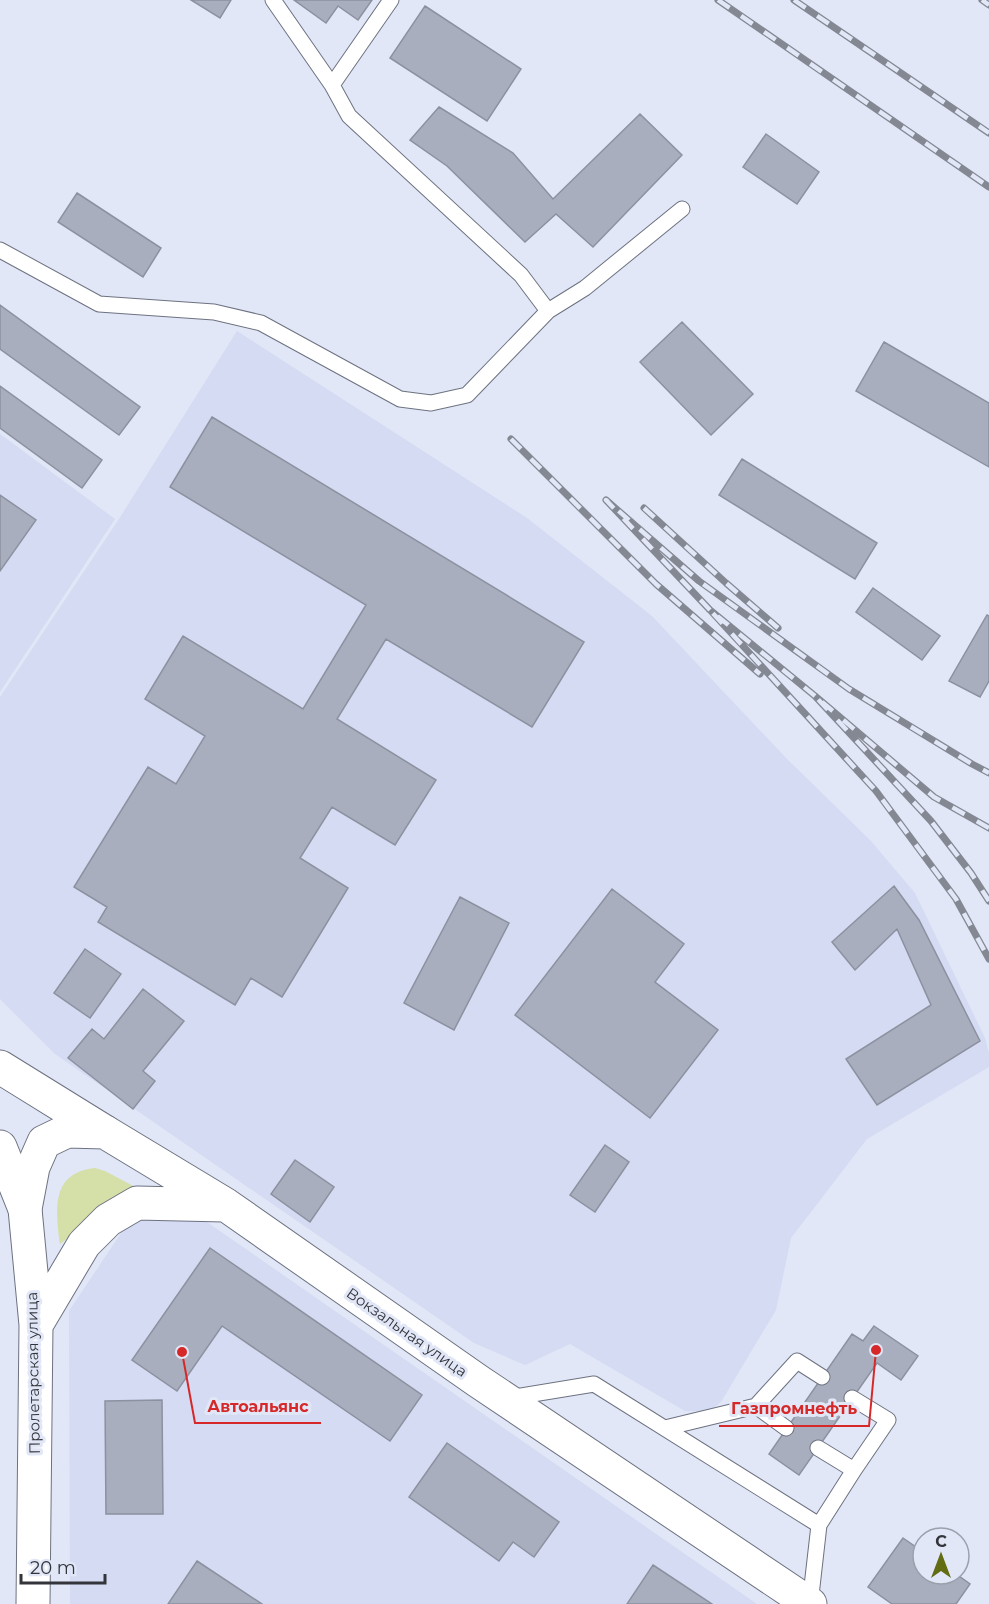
<svg xmlns="http://www.w3.org/2000/svg" width="989" height="1604" font-family="Montserrat,sans-serif">
<style>
.built{fill:#d4dbf2}
.green{fill:#d5dfa8}
.building{fill:#a9aebe;stroke:#8c91a0;stroke-width:1.5}
.lines{fill:none;stroke-linecap:round;stroke-linejoin:round}
.service-casing{stroke:#6d7280;stroke-width:17}
.secondary-casing{stroke:#6d7280;stroke-width:35}
.primary-casing{stroke:#6d7280;stroke-width:35}
.service{stroke:#fff;stroke-width:15}
.secondary{stroke:#fff;stroke-width:33}
.primary{stroke:#fff;stroke-width:33}
.rail-casing{stroke:#848893;stroke-width:7}
.rail{stroke:#e1e7f7;stroke-width:4.5;stroke-dasharray:14;stroke-linecap:butt}
.labels{text-anchor:middle;dominant-baseline:central;stroke-width:6;stroke-linejoin:round;paint-order:stroke}
.street-label{font-size:15px;fill:#33353b;stroke:#e1e7f7}
.leader{fill:none;stroke:#d62828;stroke-width:2}
.callout-dot{fill:#d62828;stroke:#e1e7f7;stroke-width:2}
.callout-label{font-size:16px;text-anchor:middle;font-weight:bold;fill:#d62828;stroke:#e1e7f7;stroke-width:6;stroke-linejoin:round;paint-order:stroke}
</style>
<rect width="100%" height="100%" fill="#e1e7f7"/>
<path class="built" d="M237,331L527,518L652,616L786,758L870,840L915,893L985,1038L989,1053V1067L867,1139L791,1238L776,1310L721,1402L709,1411H685L570,1344L525,1365L474,1343L55,1054L0,999V697L119,519Z
M0,434L115,519L0,692Z
M147,1215L204,1220L757,1604H70L69,1311L127,1224Z"/>
<path class="green" d="M95,1168L105,1171L137,1188L60,1244C56,1210 50,1173 95,1168Z"/>
<path class="building" d="M191,0H231L220,18Z
M294,0H372L358,20L338,6L326,23Z
M425,6L521,69L487,121L390,58Z
M439,107L513,153L553,199L640,114L682,155L593,247L556,214L525,242L447,166L410,140Z
M766,134L819,172L797,204L743,167Z
M77,193L161,248L143,277L58,222Z
M0,305L140,407L119,435L0,349Z
M682,322L753,394L711,435L640,362Z
M884,342L989,403V467L856,391Z
M0,386L102,460L82,488L0,428Z
M212,417L584,642L532,727L386,639L337,719L436,780L395,845L332,807L300,858L348,888L282,997L251,978L235,1005L98,922L107,907L74,887L148,767L176,784L205,736L145,699L183,636L303,709L366,605L170,487Z
M742,459L877,543L855,579L719,495Z
M0,495L36,520L0,571Z
M873,588L940,636L922,660L856,612Z
M987,615L989,616V681L980,697L949,681Z
M894,886L919,920L980,1041L877,1105L846,1059L931,1005L897,929L855,970L832,942Z
M612,889L684,944L655,982L718,1030L650,1118L515,1015Z
M460,897L509,923L454,1030L404,1003Z
M85,949L121,974L90,1018L54,993Z
M143,989L184,1021L143,1071L155,1081L133,1109L68,1058L92,1029L104,1039Z
M605,1145L629,1162L595,1212L570,1195Z
M295,1160L334,1187L310,1222L271,1194Z
M210,1248L422,1395L390,1441L222,1326L177,1391L132,1360Z
M874,1326L918,1356L901,1380L877,1363L799,1475L769,1454L852,1334L863,1341Z
M162,1400L163,1514H106L105,1401Z
M447,1443L559,1522L534,1557L513,1542L499,1561L409,1497Z
M903,1538L923,1552V1574H956L970,1584L956,1604H892L868,1587Z
M197,1561L262,1604H168Z
M653,1565L712,1604H627Z"/>
<g class="lines">
<g class="service-casing">
<path id="service" d="M273,0L332,85L349,116L521,275L548,311
M332,85L391,0
M0,250L99,304L214,312L261,323L400,399L431,403L467,395L548,311L585,288L682,209
M508,1398L594,1384L819,1525L810,1604
M852,1398L888,1420L854,1470
M756,1406L797,1361L822,1377
M665,1428L756,1406L786,1428
M818,1448L854,1470L819,1525"/>
</g>
<g class="secondary-casing">
<path id="secondary" d="M0,1067L105,1132
M0,1147L25,1209"/>
</g>
<g class="primary-casing">
<path id="primary" d="M36,1325L84,1244L108,1220L137,1203L224,1205
M33,1604L36,1325L25,1209L33,1167L44,1142L67,1131L105,1132L226,1205L478,1381L810,1604"/>
</g>
<use href="#service" class="service"/>
<use href="#secondary" class="secondary"/>
<use href="#primary" class="primary"/>
<g class="rail-casing">
<path id="rail" d="M718,0L989,187
M794,0L989,133
M982,0L989,5
M511,439L656,584L760,674
M644,508L726,583L778,628
M710,610L606,500L699,581L849,689L972,764L989,773
M815,696L710,610L876,791L956,899L989,959
M989,828L934,797L815,696L931,821L971,873L989,901"/>
</g>
<use href="#rail" class="rail"/>
</g>
<g class="labels">
<g class="street-label">
<text transform="translate(407 1332) rotate(35)">Вокзальная улица</text>
<text transform="translate(33 1373) rotate(-91)">Пролетарская улица</text>
</g>
</g>
<path class="leader" d="M182 1352L195 1423H321M876 1350L869 1426H719"/>
<g class="callout-dot">
<circle cx="182" cy="1352" r="6"/>
<circle cx="876" cy="1350" r="6"/>
</g>
<g class="callout-label">
<text x="258" y="1412">Автоальянс</text>
<text x="794" y="1414">Газпромнефть</text>
</g>
<g transform="translate(941 1556)"><circle r="28" fill="#e1e7f7" stroke="#9ba0ac" stroke-width="1.5"/>
<path d="M0-4.5L10 22L0 15L-10 22Z" fill="#626c13"/>
<text y="-9" font-size="16" font-weight="bold" text-anchor="middle" fill="#33353b">С</text>
</g>
<path d="M21 1574v9h84v-9" fill="none" stroke="#33353b" stroke-width="3"/>
<text x="30" y="1574" font-size="18" fill="#33353b" stroke="#e1e7f7" stroke-width="4.5" paint-order="stroke">20 m</text>
</svg>
